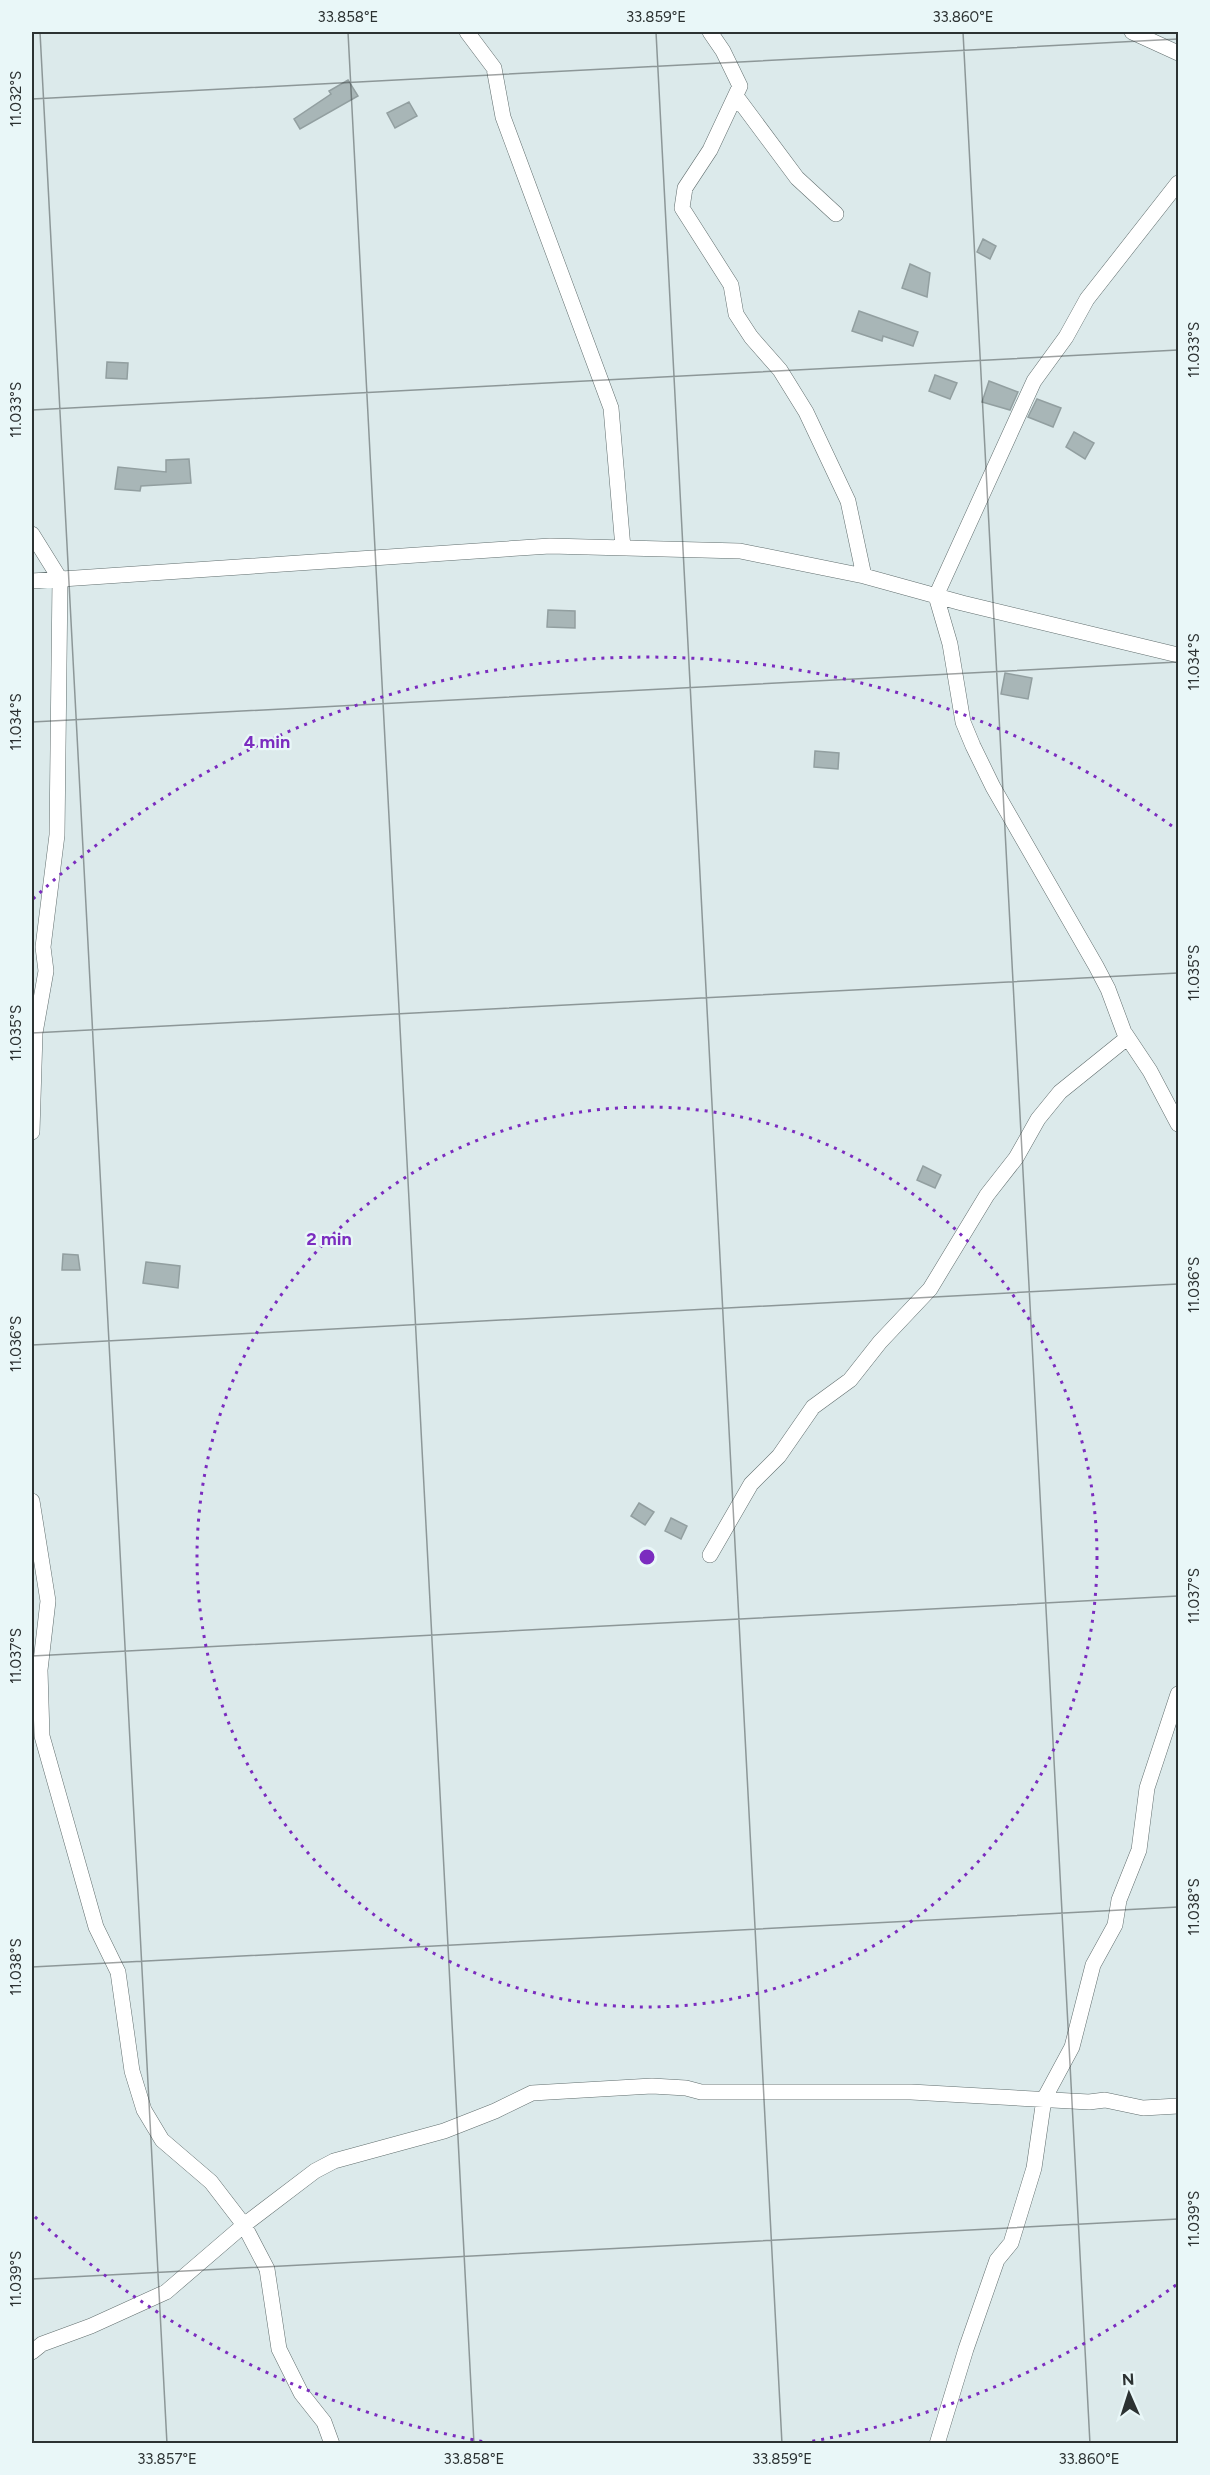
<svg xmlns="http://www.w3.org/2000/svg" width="1210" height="2475" font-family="Figtree,sans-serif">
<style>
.building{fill:#a8b6b7;stroke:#929fa0;stroke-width:1.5}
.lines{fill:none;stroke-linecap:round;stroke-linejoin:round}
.minor-casing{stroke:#616e6e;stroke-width:16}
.minor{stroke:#fff;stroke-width:15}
.ticks{fill:none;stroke:#2c3232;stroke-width:1.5;stroke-opacity:0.45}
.ring{fill:none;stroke:#7b2cbf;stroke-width:3;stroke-dasharray:3 6}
.centre{fill:#7b2cbf;stroke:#e9f7f8;stroke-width:3}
.ring-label{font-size:18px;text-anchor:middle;font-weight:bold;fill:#7b2cbf;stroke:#e9f7f8;stroke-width:4.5;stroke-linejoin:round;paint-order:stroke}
.neatline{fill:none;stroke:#2c3232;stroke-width:2}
.ticks-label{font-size:15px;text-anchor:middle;fill:#2c3232}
</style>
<rect width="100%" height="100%" fill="#dceaeb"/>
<path class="building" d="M348,80L358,96L300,129L294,119L331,94L329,91Z
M409,102L417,116L395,128L387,113Z
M983,239L996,246L990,259L977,252Z
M910,264L930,273L927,297L902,288Z
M859,311L918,332L913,346L883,336L882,341L852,331Z
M107,362L128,363L127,379L106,378Z
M935,375L957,383L950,399L929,391Z
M989,381L1018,392L1010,410L982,402Z
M1037,399L1061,408L1053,427L1028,417Z
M1074,432L1094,443L1085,459L1066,447Z
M189,459L191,483L141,486L140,491L115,489L118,467L166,472V460Z
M548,610L575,611V628L547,627Z
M1005,673L1032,678L1028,699L1001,694Z
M815,751L839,753L838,769L814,767Z
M923,1166L941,1175L935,1188L917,1180Z
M63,1254L78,1255L80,1270H62Z
M146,1262L180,1266L178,1288L143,1283Z
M639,1503L654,1512L645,1525L631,1516Z
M671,1518L687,1526L681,1539L665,1531Z"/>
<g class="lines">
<g class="minor-casing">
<path id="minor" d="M467,32L494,68L503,117L611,408L623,548
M710,32L723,51L740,86L710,150L685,188L682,208L731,285L736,314L751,337L780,370L806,412L848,501L864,576
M1132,32L1178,53
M736,96L797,178L836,214
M1178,183L1087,299L1066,337L1034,381L936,596L950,644L963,722L973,746L993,787L1096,966L1108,989L1124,1032L1150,1071L1178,1124
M32,534L60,579L57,835L43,947L46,971L35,1033L32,1132
M32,581L550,546L740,551L864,576L962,603L1178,655
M32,1501L48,1601L40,1670L42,1736L96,1927L118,1972L132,2071L144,2110L162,2140L211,2182L244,2225L267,2269L279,2349L301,2393L324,2422L332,2444
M710,1555L751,1484L779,1456L813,1407L850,1380L880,1342L930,1289L987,1195L1016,1158L1038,1119L1060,1092L1127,1038
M32,2352L42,2344L91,2326L166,2292L244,2225L315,2171L334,2161L444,2131L495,2111L532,2093L652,2086L686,2088L701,2092H911L1089,2102L1105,2100L1143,2108L1178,2106
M937,2444L966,2349L997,2260L1011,2243L1034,2168L1044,2099L1072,2047L1093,1965L1115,1925L1119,1900L1139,1850L1147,1788L1178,1694"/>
</g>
<use href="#minor" class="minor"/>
</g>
<path class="ticks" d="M40,32L167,2444M348,32L474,2444M656,32L782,2444M963,32L1090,2444M32,99L1178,39M32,410L1178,350M32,722L1178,662M32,1033L1178,973M32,1345L1178,1284M32,1656L1178,1596M32,1967L1178,1907M32,2279L1178,2219"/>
<g class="ring">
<circle cx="647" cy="1557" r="450"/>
<path d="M1176 2285A900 900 0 0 1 803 2443M491 2443A900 900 0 0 1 33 2215M33 899A900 900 0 0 1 1176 829"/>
</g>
<circle cx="647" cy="1557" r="9" class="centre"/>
<g class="ring-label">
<text x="267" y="748">4 min</text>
<text x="329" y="1245">2 min</text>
</g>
<rect width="1210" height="2475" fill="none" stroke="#e9f7f8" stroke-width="66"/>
<g transform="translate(1129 2394) rotate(357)" stroke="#e9f7f8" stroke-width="4.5" paint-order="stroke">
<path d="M0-4.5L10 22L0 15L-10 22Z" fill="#2c3232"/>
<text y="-9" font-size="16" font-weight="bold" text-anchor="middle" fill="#2c3232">N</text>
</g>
<rect x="33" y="33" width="1144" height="2409" class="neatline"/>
<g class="ticks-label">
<text x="348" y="22">33.858°E</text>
<text x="656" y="22">33.859°E</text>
<text x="963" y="22">33.860°E</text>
<text transform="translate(16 99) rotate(-90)" y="5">11.032°S</text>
<text transform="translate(1194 350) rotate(-90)" y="5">11.033°S</text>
<text transform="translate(16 410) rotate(-90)" y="5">11.033°S</text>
<text transform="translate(1194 662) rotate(-90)" y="5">11.034°S</text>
<text transform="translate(16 722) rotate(-90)" y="5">11.034°S</text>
<text transform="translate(1194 973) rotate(-90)" y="5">11.035°S</text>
<text transform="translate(16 1033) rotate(-90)" y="5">11.035°S</text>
<text transform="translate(1194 1285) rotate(-90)" y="5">11.036°S</text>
<text transform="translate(16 1344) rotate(-90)" y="5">11.036°S</text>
<text transform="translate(1194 1596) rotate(-90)" y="5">11.037°S</text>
<text transform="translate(16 1656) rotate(-90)" y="5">11.037°S</text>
<text transform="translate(1194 1907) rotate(-90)" y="5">11.038°S</text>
<text transform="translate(16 1967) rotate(-90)" y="5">11.038°S</text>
<text transform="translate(1194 2219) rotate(-90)" y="5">11.039°S</text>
<text transform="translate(16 2279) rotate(-90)" y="5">11.039°S</text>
<text x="167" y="2464">33.857°E</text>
<text x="474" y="2464">33.858°E</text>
<text x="782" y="2464">33.859°E</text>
<text x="1089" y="2464">33.860°E</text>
</g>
</svg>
